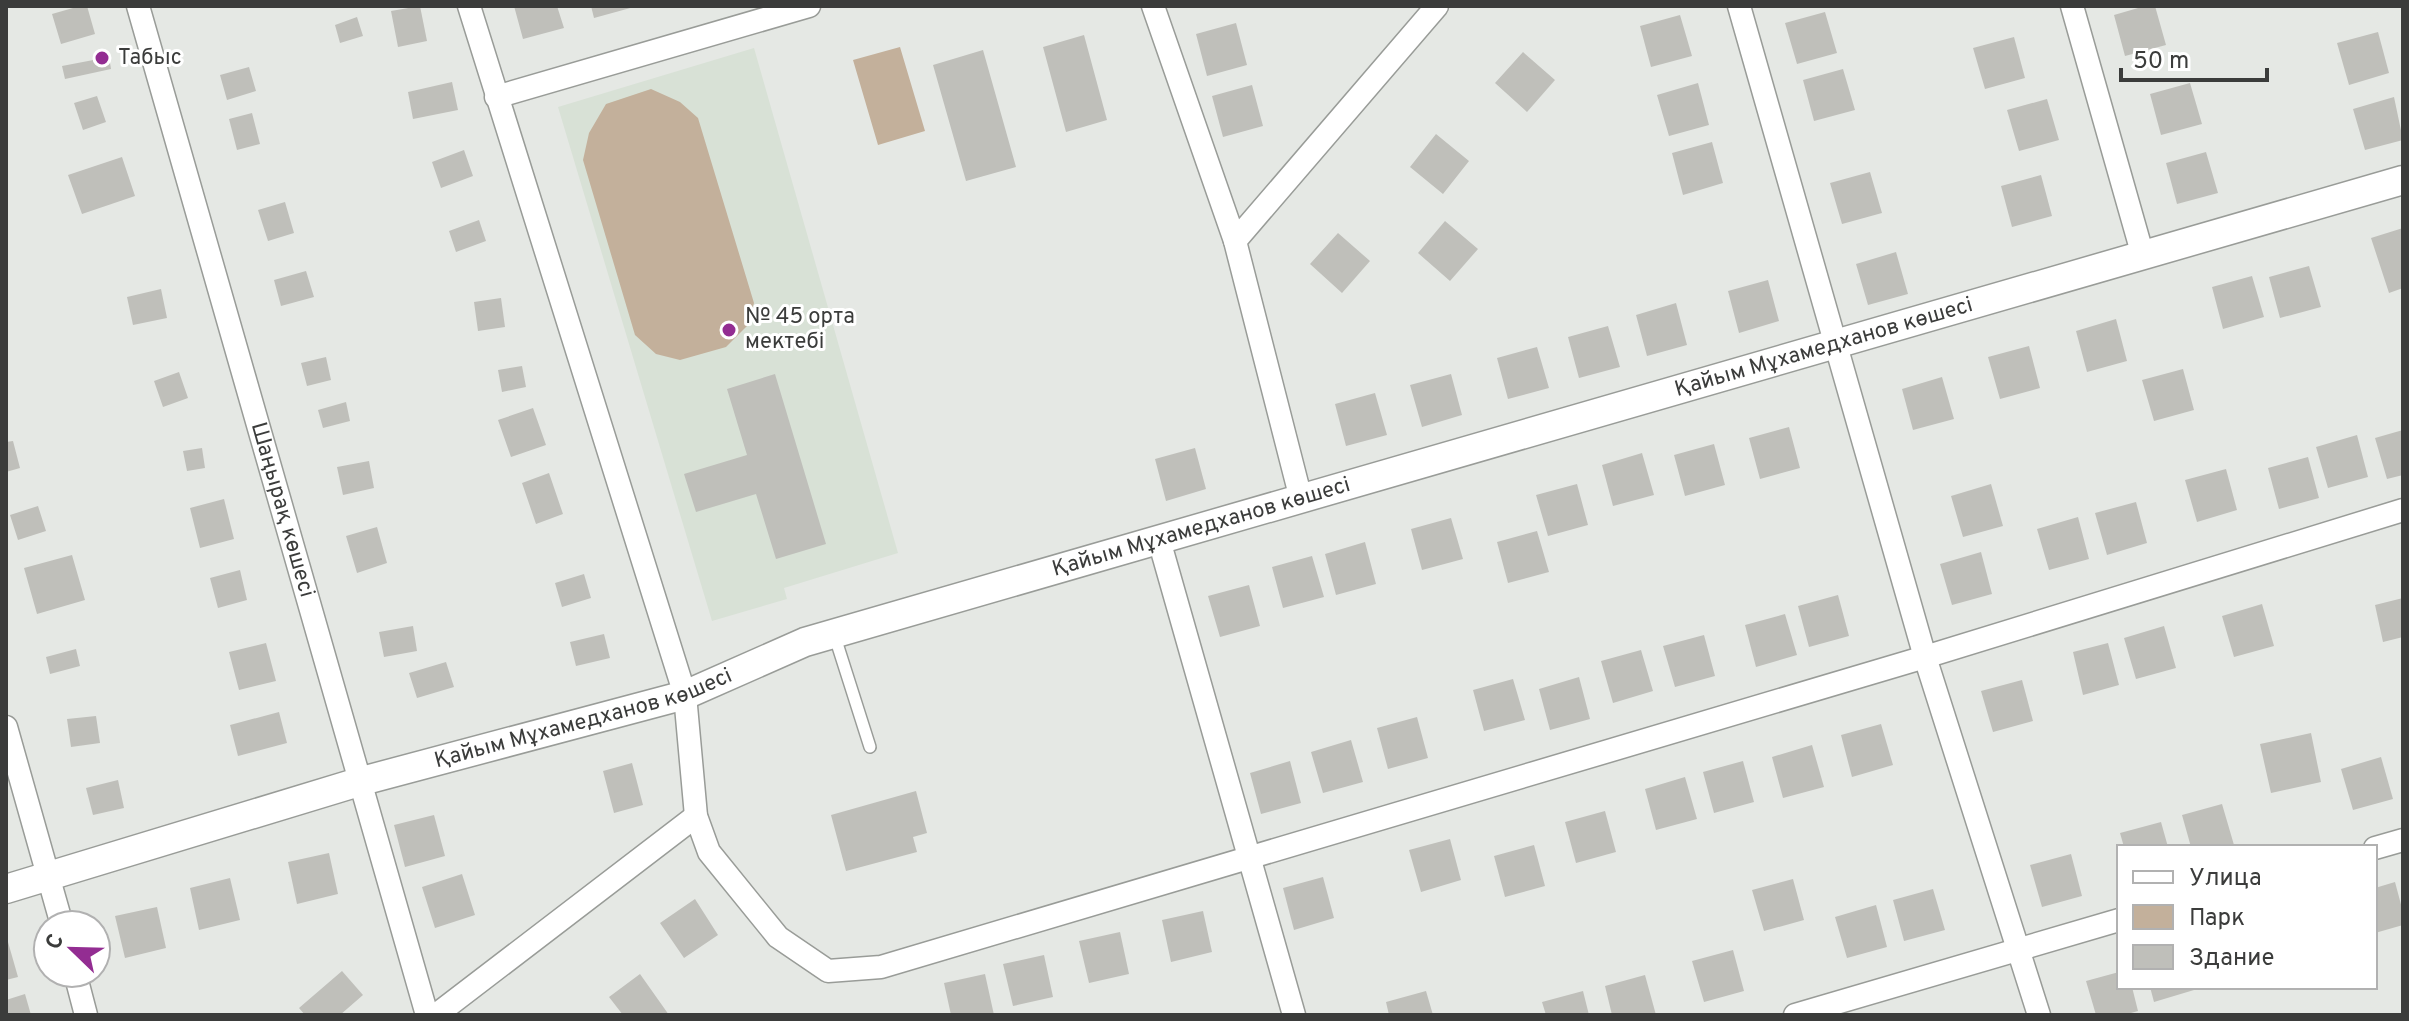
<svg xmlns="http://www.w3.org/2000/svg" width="2409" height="1021" font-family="Overpass,sans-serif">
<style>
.built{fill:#d8e1d6}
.green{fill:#c3b09b}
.building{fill:#bfbfba}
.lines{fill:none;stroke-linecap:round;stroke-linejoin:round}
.service-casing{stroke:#999c98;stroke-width:14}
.minor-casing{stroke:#999c98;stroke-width:25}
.tertiary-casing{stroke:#999c98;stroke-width:31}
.service{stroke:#fff;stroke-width:11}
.minor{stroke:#fff;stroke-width:22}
.tertiary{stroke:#fff;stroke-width:28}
.poi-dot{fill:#932d92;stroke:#fff;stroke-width:3}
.labels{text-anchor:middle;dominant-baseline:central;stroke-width:6;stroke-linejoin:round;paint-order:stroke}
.poi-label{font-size:22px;fill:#3b3c3b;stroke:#fff;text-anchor:start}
.street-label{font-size:22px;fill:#3b3c3b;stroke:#fff}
</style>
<rect width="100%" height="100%" fill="#e5e8e4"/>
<path class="built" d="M754,48L898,553L784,588L787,599L712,621L558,107Z"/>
<path class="green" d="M900,47L925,131L878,145L853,60Z
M651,89L680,102L698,118L754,303L747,326L726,347L680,360L656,354L635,335L583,160L589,133L606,104Z"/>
<path class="building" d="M80,6H87L95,34L61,44L52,14Z
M420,6L427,41L398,47L391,11Z
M514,6H557L564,28L523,39Z
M591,6H634V7L594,18Z
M2145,6H2155L2166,45L2125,56L2114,15Z
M1825,12L1837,53L1797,64L1785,23Z
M1680,15L1692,56L1651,67L1640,26Z
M357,17L363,36L340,43L335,25Z
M1236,23L1247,65L1207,76L1196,34Z
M2378,32L2389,73L2349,85L2337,43Z
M1084,35L1107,120L1066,132L1043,47Z
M2014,37L2025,78L1985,89L1973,48Z
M983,50L1016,167L966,181L933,65Z
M1523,52L1555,80L1527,112L1495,83Z
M109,57L111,69L65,79L62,66Z
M249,67L256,91L227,100L220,75Z
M1843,69L1855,110L1814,121L1803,80Z
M452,82L458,110L413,119L408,92Z
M1698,83L1709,125L1669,136L1657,95Z
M2190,83L2202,124L2161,135L2150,94Z
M1252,85L1263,126L1223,137L1212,96Z
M97,96L106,122L83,130L74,103Z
M2394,97L2403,140L2365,150L2353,109Z
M2047,99L2059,140L2019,151L2007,110Z
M252,113L260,144L237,150L229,119Z
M1436,134L1469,161L1443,194L1410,167Z
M1712,142L1723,183L1683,195L1672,153Z
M464,150L473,176L441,188L432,162Z
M2206,152L2218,193L2177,204L2166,163Z
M122,157L135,196L82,214L68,175Z
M1870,172L1882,213L1842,224L1830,183Z
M2041,175L2052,216L2012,227L2001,186Z
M285,202L294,233L268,241L258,210Z
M479,220L486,241L456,252L449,231Z
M1445,221L1478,249L1450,281L1418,253Z
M2403,228V288L2389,293L2371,238Z
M1338,233L1370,261L1342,293L1310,264Z
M1896,252L1908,294L1868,305L1856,264Z
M2309,266L2321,307L2280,318L2269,277Z
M306,271L314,297L281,306L274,280Z
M2252,276L2264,317L2223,329L2212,287Z
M1768,280L1779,321L1739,333L1728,291Z
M161,289L167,318L133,325L127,297Z
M501,298L505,327L478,331L474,302Z
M1676,303L1687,345L1647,356L1636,315Z
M2116,319L2127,361L2087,372L2076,331Z
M1608,326L1620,367L1579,378L1568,337Z
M2029,346L2040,388L2000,399L1988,357Z
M1537,347L1549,388L1508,399L1497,358Z
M326,357L331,380L307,386L301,363Z
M522,366L526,387L502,392L498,370Z
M2183,369L2194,410L2154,421L2142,380Z
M179,372L188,398L163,407L154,381Z
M775,374L826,544L776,559L756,494L696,512L684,474L747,455L727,389Z
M1451,374L1462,415L1422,427L1410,385Z
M1942,377L1954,419L1913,430L1902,389Z
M1375,393L1387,435L1346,446L1335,404Z
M346,402L350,421L323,428L318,410Z
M533,408L546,445L511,457L498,420Z
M1789,427L1800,468L1760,479L1749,438Z
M2403,430V475L2387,479L2375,438Z
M2357,435L2368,477L2328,488L2316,447Z
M13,441L20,468L6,472V442Z
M1714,444L1725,485L1685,496L1674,455Z
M202,448L205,468L187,471L183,451Z
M1195,448L1206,489L1166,501L1155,459Z
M1642,453L1654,495L1613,506L1602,465Z
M2308,457L2319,498L2279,509L2268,468Z
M369,461L374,488L343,495L337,467Z
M2226,469L2237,510L2197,522L2185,480Z
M549,473L563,514L536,524L522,483Z
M1577,484L1588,525L1548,536L1536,495Z
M1991,484L2003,526L1963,537L1951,496Z
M224,499L234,539L200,548L190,508Z
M2136,502L2147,543L2107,555L2095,513Z
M38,506L46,531L18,540L10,515Z
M2078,517L2089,559L2049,570L2037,529Z
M1451,518L1463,559L1422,570L1411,529Z
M377,527L387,563L357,573L346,536Z
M1537,531L1549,572L1508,583L1497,542Z
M1365,542L1376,584L1336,595L1325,554Z
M1981,552L1992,594L1952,605L1940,564Z
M72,555L85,600L37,614L24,568Z
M1312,556L1324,597L1283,608L1272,567Z
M240,570L247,600L218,608L210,578Z
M584,574L591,598L562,607L555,583Z
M1249,585L1260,626L1220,637L1208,596Z
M1838,595L1849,636L1809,647L1798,606Z
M2403,598V637L2383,642L2375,605Z
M2262,604L2274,646L2234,657L2222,616Z
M1785,614L1797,655L1756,667L1745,625Z
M413,626L417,651L384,657L379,632Z
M2164,626L2176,668L2136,679L2124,638Z
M604,634L610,658L576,666L570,642Z
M1704,635L1715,676L1675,687L1663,646Z
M266,643L276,681L239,690L229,652Z
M2108,643L2119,685L2083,695L2073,652Z
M76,649L80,666L50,674L46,657Z
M1641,650L1653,691L1613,703L1601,661Z
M446,662L454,687L417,698L409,673Z
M1579,677L1590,719L1550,730L1539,689Z
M1513,679L1525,720L1484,731L1473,690Z
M2022,680L2033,721L1993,732L1981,691Z
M279,712L287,743L238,756L230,725Z
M96,716L100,743L71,747L67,719Z
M1417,717L1428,758L1388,769L1377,728Z
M1881,724L1893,765L1852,777L1841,735Z
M2311,733L2321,782L2271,793L2260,744Z
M1351,740L1363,782L1323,793L1311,752Z
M1812,745L1824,787L1783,798L1772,757Z
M2381,757L2393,799L2353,810L2341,769Z
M1290,761L1301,803L1261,814L1250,773Z
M1743,761L1754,802L1714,813L1703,772Z
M632,763L643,805L614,813L603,771Z
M1685,777L1697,819L1656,830L1645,789Z
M118,780L124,808L93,815L86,788Z
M916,791L927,833L913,837L917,852L846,871L831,815Z
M2222,804L2234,845L2191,847L2182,815Z
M1605,811L1616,852L1576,863L1565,822Z
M434,815L445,856L405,867L394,825Z
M2161,822L2168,847H2124L2120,833Z
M1450,839L1461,880L1421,892L1409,850Z
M1534,845L1545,886L1505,897L1494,856Z
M329,853L338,894L297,904L288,862Z
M2071,854L2082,896L2042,907L2030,865Z
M462,874L475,915L435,928L422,887Z
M1323,877L1334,918L1294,930L1283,888Z
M230,878L240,920L199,930L190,888Z
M1793,879L1804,920L1764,931L1752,890Z
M2395,882L2403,912V925L2375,933V888Z
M1933,889L1945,930L1904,941L1893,900Z
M695,899L718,935L684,958L660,923Z
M1876,905L1887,947L1847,958L1835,917Z
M157,907L166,948L125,958L115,916Z
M1203,911L1212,952L1171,962L1162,920Z
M1120,932L1129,974L1089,983L1079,941Z
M6,935L18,977L6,980Z
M1733,950L1744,991L1704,1002L1692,961Z
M1044,955L1053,997L1013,1006L1003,964Z
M342,971L363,995L340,1015H305L299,1008Z
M2119,972V987H2132L2138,1011L2124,1015H2096L2086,981Z
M640,974L669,1015H623L609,997Z
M985,974L994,1015H951L944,983Z
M1645,975L1656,1015H1612L1605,986Z
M2150,987H2193L2194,990L2154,1002Z
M1426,991L1433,1015H1389L1386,1002Z
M1583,991L1589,1015H1546L1542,1002Z
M25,994L31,1015H6V1000Z"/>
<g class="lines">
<g class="service-casing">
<path id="service" d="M834,634L870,747"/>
</g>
<g class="minor-casing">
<g id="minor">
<path id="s1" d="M138,6L427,1015"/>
<path d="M469,6L685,695L696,816L709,852L778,937L828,971L881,967L1925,657L2403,510"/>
<path d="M1153,6L1235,241"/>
<path d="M1739,6L1925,657L2039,1015"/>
<path d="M2072,6L2143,256"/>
<path d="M496,97L809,6"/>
<path d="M1301,499L1235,241L1437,6"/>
<path d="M1159,540L1294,1015"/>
<path d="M6,727L62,925"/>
<path d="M2375,848L2403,840"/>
<path d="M75,973L86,1015"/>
<path d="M436,1015L696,816"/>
<path d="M1795,1015L2119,920"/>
</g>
</g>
<g class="tertiary-casing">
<g id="tertiary">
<path id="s2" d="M6,889L362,781L685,695L805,642L2403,180"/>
</g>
</g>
<use href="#service" class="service"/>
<use href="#minor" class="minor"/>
<use href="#tertiary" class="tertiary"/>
</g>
<g class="poi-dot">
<circle cx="102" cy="58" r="8"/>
<circle cx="729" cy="330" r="8"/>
</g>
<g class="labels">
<g class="poi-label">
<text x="118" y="58">Табыс</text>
<text x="745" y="317">№ 45 орта<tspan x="745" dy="25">мектебі</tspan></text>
</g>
<g class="street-label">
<text stroke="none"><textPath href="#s2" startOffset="1898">Қайым Мұхамедханов көшесі</textPath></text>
<text stroke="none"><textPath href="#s1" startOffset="524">Шаңырақ көшесі</textPath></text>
<text stroke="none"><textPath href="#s2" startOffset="1250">Қайым Мұхамедханов көшесі</textPath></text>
<text stroke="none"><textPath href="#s2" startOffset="602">Қайым Мұхамедханов көшесі</textPath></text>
</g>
</g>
<rect width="2409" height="1021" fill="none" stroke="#3b3c3b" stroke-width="16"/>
<rect x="2117" y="845" width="260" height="144" fill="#ffffff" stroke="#b1b1b1" stroke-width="2"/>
<rect x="2133" y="871" width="40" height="12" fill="#ffffff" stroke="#b1b1b1" stroke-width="2"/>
<text x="2189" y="885" font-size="24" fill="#3b3c3b">Улица</text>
<rect x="2133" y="905" width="40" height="24" fill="#c3b09b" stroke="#b1b1b1" stroke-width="2"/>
<text x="2189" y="925" font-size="24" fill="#3b3c3b">Парк</text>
<rect x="2133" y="945" width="40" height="24" fill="#bfbfba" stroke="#b1b1b1" stroke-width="2"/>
<text x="2189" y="965" font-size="24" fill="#3b3c3b">Здание</text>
<g transform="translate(72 949) rotate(293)"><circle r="38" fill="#ffffff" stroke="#b1b1b1" stroke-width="2"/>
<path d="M0-6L14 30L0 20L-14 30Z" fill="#932d92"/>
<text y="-12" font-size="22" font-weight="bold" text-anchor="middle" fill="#3b3c3b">С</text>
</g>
<path d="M2121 68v12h146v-12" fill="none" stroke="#3b3c3b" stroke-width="4"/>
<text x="2133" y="68" font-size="24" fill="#3b3c3b" stroke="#ffffff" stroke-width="6" paint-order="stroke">50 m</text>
</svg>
